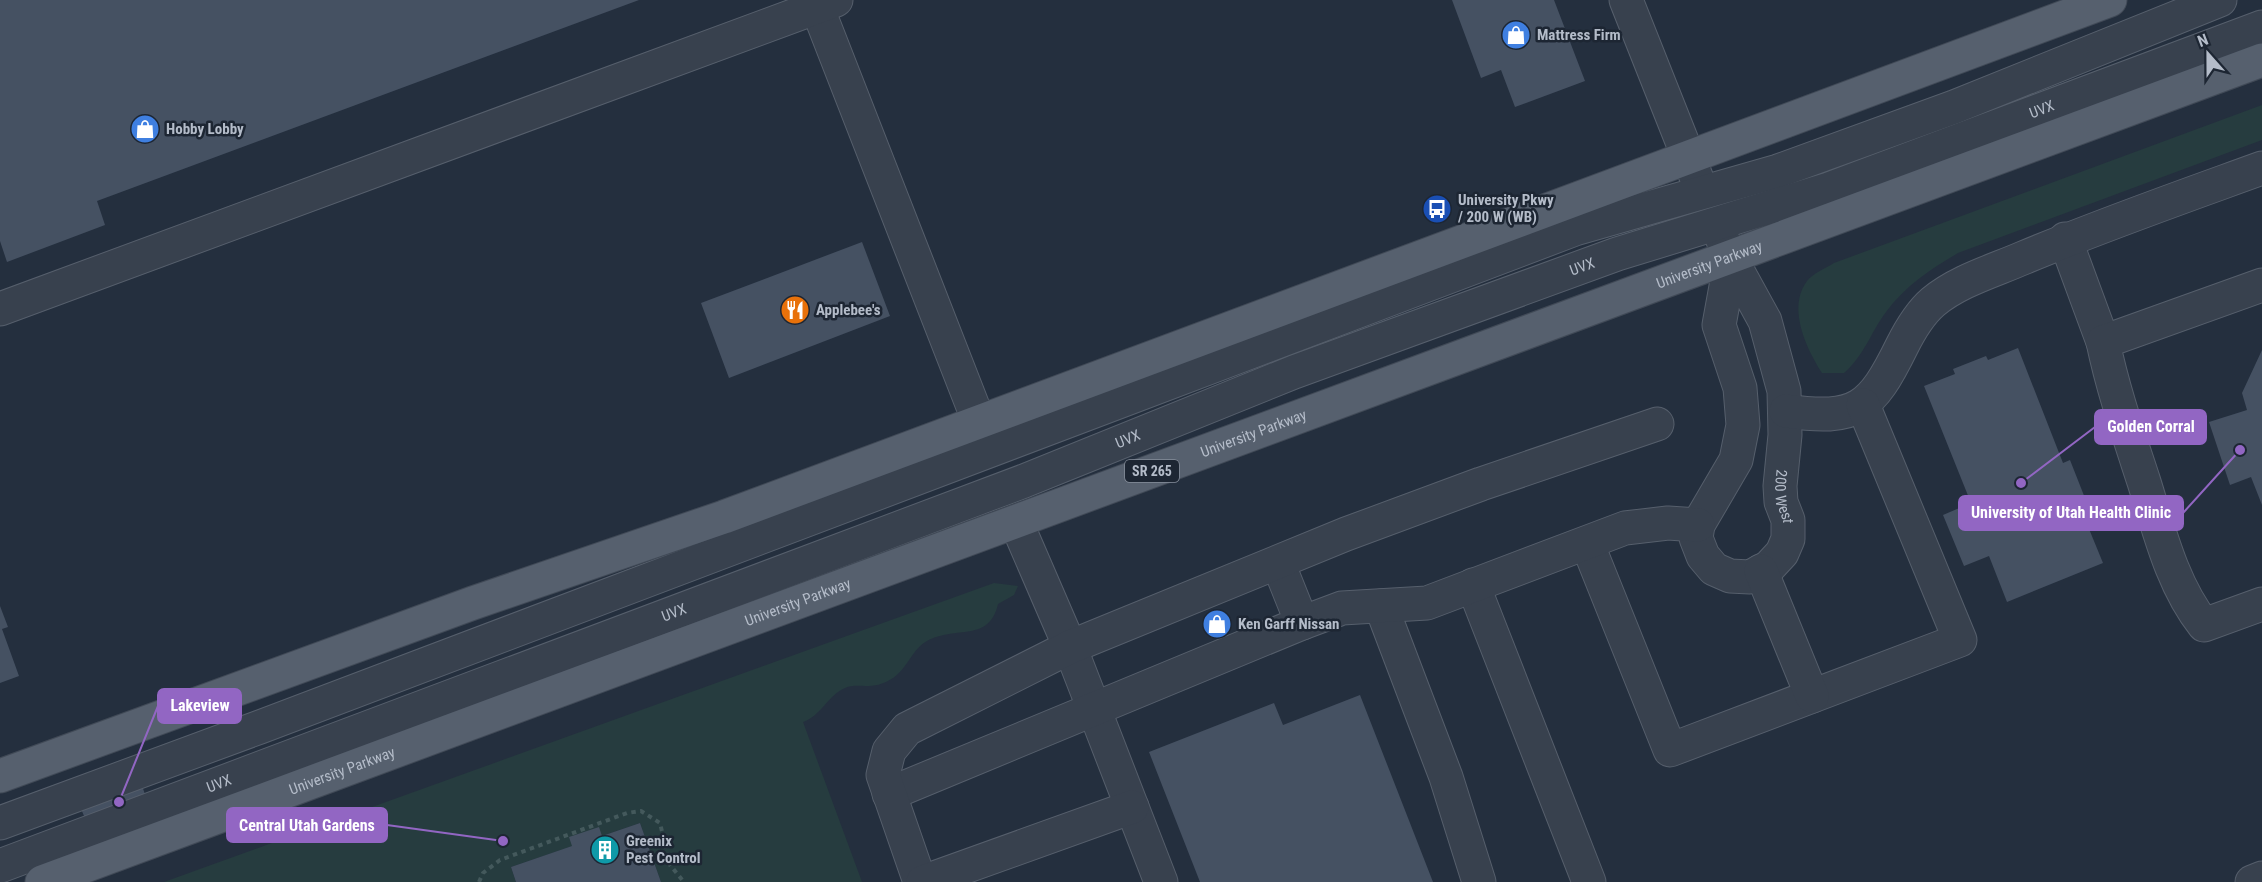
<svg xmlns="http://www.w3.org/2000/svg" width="2262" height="882" font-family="'Roboto Condensed',sans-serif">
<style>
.green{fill:#263c3f}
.building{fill:#455162}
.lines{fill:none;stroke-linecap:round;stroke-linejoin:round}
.minor-casing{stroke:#565f6c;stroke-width:35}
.major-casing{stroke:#414a57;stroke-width:35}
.path{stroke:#44595c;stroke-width:4;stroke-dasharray:4.5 4.5;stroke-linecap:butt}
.minor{stroke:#38414e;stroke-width:33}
.major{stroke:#56606e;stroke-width:33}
.labels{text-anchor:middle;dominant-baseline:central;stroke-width:5;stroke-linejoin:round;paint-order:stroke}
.shield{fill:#1d2633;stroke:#878f9c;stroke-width:1.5}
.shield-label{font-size:14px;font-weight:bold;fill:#b4bcc9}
.poi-label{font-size:15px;font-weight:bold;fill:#b4bcc9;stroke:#1d2633;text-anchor:start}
.street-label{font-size:15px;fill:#b4bcc9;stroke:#1d2633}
.leader{fill:none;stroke:#9266c3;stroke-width:2}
.callout-dot{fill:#9266c3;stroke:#1d2633;stroke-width:2}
.callout{fill:#9266c3;stroke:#9266c3;stroke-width:2}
.callout-label{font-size:16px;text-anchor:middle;font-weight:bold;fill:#fff}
</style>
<rect width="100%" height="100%" fill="#242f3e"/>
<path class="green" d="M2262,105V140L1958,253C1931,269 1905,286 1886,312C1871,332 1864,356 1844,373H1822C1806,348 1787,308 1807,281C1812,274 1826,268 1834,263Z
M994,583L1018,586L1014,595L998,604C989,643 956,625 927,641C913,648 907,669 893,678C872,692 858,682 845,688C828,695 821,716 803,722L862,882H661L640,823L511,867L516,882H164Z"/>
<path class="building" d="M0,0H639L97,201L105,225L7,262L0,241Z
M1452,0H1554L1585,81L1515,107L1501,70L1481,78Z
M862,242L890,316L729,378L701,303Z
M2018,348L2063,463L2070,460L2094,521L2087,524L2103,563L2007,602L1989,556L1964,566L1943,515L1971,503L1924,386L1955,374L1953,369L1986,356L1988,360Z
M2262,350V505L2251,477L2230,485L2209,422L2247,410L2242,393Z
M0,606L8,627L2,629L19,676L0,683Z
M1360,695L1433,882H1200L1149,752L1274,703L1283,725Z
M140,780L147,800L87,823L79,804Z
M640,823L661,882H516L511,867L572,846L569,837L599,827L602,836Z"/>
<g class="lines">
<g class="minor-casing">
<g id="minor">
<path d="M1626,0L1699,184"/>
<path d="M817,7L979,422"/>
<path id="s1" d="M1719,231L1731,259L1765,321L1784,391L1785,435L1780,486L1781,502L1788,520V539L1782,553L1769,567L1750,577L1730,576L1714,569L1703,556L1696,538L1698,525L1736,460L1743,425L1740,388L1719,325L1731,259"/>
<path d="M2065,239L2103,342"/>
<path d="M2262,285L2103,342C2113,390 2129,436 2144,482C2159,530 2172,585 2204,625L2262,604"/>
<path d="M0,309L836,0"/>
<path d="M1786,411C1857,421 1871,409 1902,346C1910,330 1919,314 1933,302C1958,281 1993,271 2023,258C2102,225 2182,197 2262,168"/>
<path d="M1016,522L1070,647L1161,882"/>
<path d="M1587,543L1670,750L1960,640L1863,405"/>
<path d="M1761,571L1812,696"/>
<path d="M1473,585L1589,882"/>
<path d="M1381,606L1446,777L1479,882"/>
<path d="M1302,623L1342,608L1427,603L1625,528L1668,523L1698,525"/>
<path d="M889,794L1302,623L1278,563"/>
<path d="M0,823L260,727L1575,229L1778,171L1954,107L2220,0"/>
<path id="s2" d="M0,866L1024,481L1294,372L1617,254L1829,189L2262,27"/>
<path d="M920,882L883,775L889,751L907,729L1070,647L1346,534L1481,484L1657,424"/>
<path d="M923,882L1132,807"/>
<path d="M2252,882L2262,878"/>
</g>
</g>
<g class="major-casing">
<g id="major">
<path d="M0,776L473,603L724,517L2110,0"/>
<path id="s3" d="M42,882L2262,60"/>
</g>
</g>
<path class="path" d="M479,882L483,873L500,860L627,813L641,811L660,823L670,865L684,882"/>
<use href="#minor" class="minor"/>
<use href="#major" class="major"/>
</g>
<defs>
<g id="shop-disc" transform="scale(1.5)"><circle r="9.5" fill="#3f7fe0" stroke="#1d2633"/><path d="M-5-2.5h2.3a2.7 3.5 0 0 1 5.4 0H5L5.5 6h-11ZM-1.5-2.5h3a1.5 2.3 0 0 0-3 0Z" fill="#fff"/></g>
<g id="bus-disc" transform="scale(1.5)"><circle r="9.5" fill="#1a4fb4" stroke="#1d2633"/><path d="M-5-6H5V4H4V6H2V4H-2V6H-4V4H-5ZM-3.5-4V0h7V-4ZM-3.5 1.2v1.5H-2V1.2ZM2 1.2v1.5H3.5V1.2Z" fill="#fff"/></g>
<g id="restaurant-disc" transform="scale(1.5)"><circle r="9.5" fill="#e8710a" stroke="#1d2633"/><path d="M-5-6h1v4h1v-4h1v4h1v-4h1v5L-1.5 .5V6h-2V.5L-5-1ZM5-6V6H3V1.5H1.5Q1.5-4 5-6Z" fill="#fff"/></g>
<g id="building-disc" transform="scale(1.5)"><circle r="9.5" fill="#0f9aa8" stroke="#1d2633"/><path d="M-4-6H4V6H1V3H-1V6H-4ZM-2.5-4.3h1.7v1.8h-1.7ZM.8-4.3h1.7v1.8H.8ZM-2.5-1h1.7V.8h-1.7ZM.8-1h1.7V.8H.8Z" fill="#fff"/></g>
</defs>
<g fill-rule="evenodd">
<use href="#shop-disc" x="1516" y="35"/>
<use href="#shop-disc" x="145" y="129"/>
<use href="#bus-disc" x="1437" y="209"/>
<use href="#restaurant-disc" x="795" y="310"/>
<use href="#shop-disc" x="1217" y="624"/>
<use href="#building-disc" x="605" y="850"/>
</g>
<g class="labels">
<rect class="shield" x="1125" y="460" width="54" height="22" rx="4.5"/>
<g class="shield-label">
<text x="1152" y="471">SR 265</text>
</g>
<g class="poi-label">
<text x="1537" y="35">Mattress Firm</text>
<text x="166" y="129">Hobby Lobby</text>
<text x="1458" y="200">University Pkwy<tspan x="1458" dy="17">/ 200 W (WB)</tspan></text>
<text x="816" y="310">Applebee's</text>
<text x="1238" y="624">Ken Garff Nissan</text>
<text x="626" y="841">Greenix<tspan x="626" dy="17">Pest Control</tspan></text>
</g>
<g class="street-label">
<text stroke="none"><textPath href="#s2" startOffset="2178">UVX</textPath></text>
<text stroke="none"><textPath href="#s2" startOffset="1692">UVX</textPath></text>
<text stroke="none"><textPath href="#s3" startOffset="1778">University Parkway</textPath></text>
<text stroke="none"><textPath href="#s3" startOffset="1292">University Parkway</textPath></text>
<text stroke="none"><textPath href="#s2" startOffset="1206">UVX</textPath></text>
<text stroke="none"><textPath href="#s1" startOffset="280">200 West</textPath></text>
<text stroke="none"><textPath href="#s3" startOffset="806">University Parkway</textPath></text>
<text stroke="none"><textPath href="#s2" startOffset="720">UVX</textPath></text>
<text stroke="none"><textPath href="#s3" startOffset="320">University Parkway</textPath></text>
<text stroke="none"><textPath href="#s2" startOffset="234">UVX</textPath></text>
</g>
</g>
<path class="leader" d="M2021 483L2095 427M2240 450L2183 513M119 802L158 706M503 841L387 825"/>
<g class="callout-dot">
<circle cx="2021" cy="483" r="6"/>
<circle cx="2240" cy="450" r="6"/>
<circle cx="119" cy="802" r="6"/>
<circle cx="503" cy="841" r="6"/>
</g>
<g class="callout">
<rect x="2095" y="410" width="111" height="34" rx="6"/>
<rect x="1959" y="496" width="224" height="34" rx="6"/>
<rect x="158" y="689" width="83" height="34" rx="6"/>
<rect x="227" y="808" width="160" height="34" rx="6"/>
</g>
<g class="callout-label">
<text x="2151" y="432">Golden Corral</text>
<text x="2071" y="518">University of Utah Health Clinic</text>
<text x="200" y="711">Lakeview</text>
<text x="307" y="831">Central Utah Gardens</text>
</g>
<g transform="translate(2208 54) rotate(339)" stroke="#1d2633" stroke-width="4.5" paint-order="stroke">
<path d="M0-4.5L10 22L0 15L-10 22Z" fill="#b4bcc9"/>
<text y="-9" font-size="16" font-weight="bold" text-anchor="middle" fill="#b4bcc9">N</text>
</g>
</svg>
